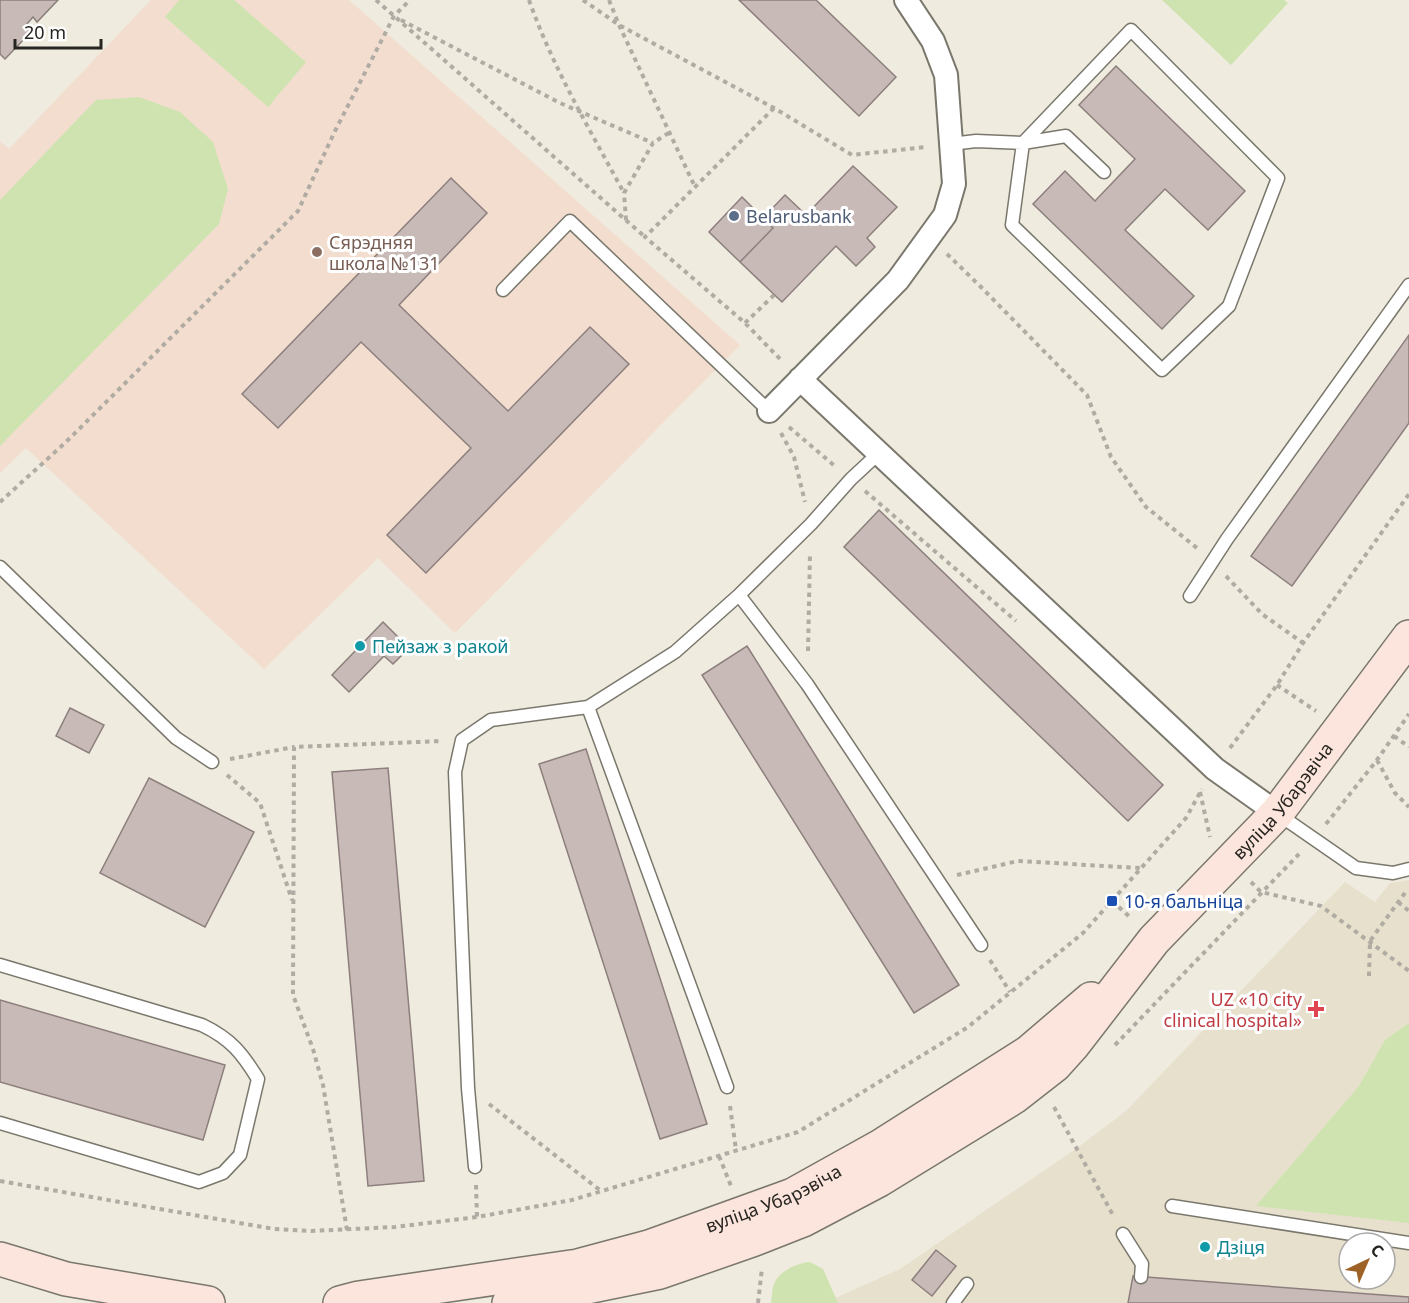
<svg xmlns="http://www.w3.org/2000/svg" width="1409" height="1303" font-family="'Noto Sans',sans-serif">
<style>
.built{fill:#e7e0cd;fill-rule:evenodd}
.education{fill:#f2ddcf}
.green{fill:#cfe3b0}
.building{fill:#c8bab7;stroke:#8c7f7d;stroke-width:1.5}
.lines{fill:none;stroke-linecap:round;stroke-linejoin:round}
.service-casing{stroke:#7a776c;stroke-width:15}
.minor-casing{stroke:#7a776c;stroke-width:26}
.secondary-casing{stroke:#7a776c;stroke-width:36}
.path{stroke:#b0aca3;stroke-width:4;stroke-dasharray:4.5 4.5;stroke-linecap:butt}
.service{stroke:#fff;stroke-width:12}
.minor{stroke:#fff;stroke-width:22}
.secondary{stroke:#fce5dc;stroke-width:33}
.service-dot{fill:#5c6f8a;stroke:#fff;stroke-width:2}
.education-dot{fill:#8d6e63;stroke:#fff;stroke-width:2}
.culture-dot{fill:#0f9aa8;stroke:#fff;stroke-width:2}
.transit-dot{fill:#1a4fb4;stroke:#fff;stroke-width:2}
.health-dot{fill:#e0444e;stroke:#fff;stroke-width:2}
.labels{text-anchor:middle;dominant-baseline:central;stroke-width:6;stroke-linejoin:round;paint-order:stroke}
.service-label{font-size:18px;fill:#4e5e75;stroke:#fff;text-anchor:start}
.education-label{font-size:18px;fill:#785e54;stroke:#fff;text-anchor:start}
.culture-label{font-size:18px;fill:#0d838f;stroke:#fff;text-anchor:start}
.street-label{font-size:18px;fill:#272521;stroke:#fff}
.transit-label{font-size:18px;fill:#164399;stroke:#fff;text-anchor:start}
.health-label{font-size:18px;fill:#be3a42;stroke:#fff;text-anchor:end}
</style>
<rect width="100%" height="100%" fill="#efebdf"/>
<path class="built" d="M1409,880V1303H824L900,1269L1077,1148L1126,1111L1345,882L1375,902L1390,883ZM1349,1243H1385V1279H1349Z"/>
<path class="education" d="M151,0H349L740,345L455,633L378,558L264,669L26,448L0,473V141L9,149Z"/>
<path class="green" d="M179,0H234L306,62L268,107L165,17Z
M1162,0H1284L1288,3L1231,65Z
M139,97L180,112L213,142L228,189L219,224L0,446V200L96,100Z
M1409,1023V1223L1256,1206L1359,1086L1385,1040Z
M810,1262L823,1269L838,1303H771C772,1297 772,1289 774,1284C779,1271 797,1263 810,1262Z"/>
<path class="building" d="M0,0H58L37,22L33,17L27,24L33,30L5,59L0,54Z
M739,0H816L896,77L859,116Z
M1116,66L1245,191L1208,230L1165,189L1125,230L1194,296L1162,329L1033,204L1065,171L1095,201L1135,159L1079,105Z
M853,166L897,207L867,238L875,247L856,266L836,246L782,302L740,262L773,228L763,218L785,195L806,215Z
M451,178L487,213L399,305L508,411L590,327L629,364L426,573L387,535L471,448L361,342L278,428L242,394Z
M742,197L773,228L740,262L709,232Z
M1409,335V423L1292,586L1251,556Z
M879,510L1163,785L1128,821L844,547Z
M383,622L409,648L393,664L384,656L349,692L332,675Z
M747,646L959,985L914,1013L702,675Z
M70,708L104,725L89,753L56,736Z
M586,749L707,1124L660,1139L539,764Z
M388,768L424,1181L368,1186L332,772Z
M149,778L254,832L205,927L100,873Z
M0,1000L225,1065L203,1140L0,1082Z
M936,1250L956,1266L932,1296L912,1280Z
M1133,1276L1409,1297V1303H1128Z"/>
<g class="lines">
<g class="service-casing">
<path id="service" d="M1131,30L1278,178L1229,306L1162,370L1012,225L1023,143Z
M951,144L976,141L1023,143L1066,136L1104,172
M503,290L570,221L769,411
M0,567L176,738L212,762
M739,595L807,684L981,945
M1190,596L1227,539L1409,285
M588,707L727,1087
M1278,814L1356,868L1393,873L1409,869
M0,965L202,1025C231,1039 242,1053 258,1079L240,1155L223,1173L199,1182L0,1123
M475,1167L468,1088L455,772L462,740L491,720L588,707L675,652L739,595L811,524L851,479L879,453
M1172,1206L1409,1243
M1123,1234L1142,1264L1141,1277
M953,1303L967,1284"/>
</g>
<g class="minor-casing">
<path id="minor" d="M800,379L1215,769L1277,813
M769,411L898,280L945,215L954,184L946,75L933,41L906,0"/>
</g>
<g class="secondary-casing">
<g id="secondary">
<path d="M0,1259L66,1279L208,1303"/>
<path id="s1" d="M340,1303L359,1298L578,1266L649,1247L793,1195L881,1146L1029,1052L1091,999"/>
<path id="s2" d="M509,1303L660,1272L752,1240L803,1220L879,1180L1014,1097L1055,1065L1073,1045L1154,940L1277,813L1409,637"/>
</g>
</g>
<path class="path" d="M376,0L645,237
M529,0C553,68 590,130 624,193
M583,0L619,25L774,108L852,155L926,147
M609,0L619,25L695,187
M401,20L560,103L653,143
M774,108L645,237L745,323L782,361
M626,220L624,193L653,143L670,132
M947,254L980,286L1087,395L1111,457L1146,507L1197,548
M745,323L774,295
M789,427L836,467
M781,433L794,457L805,502
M865,491L1016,621
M0,502L65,443L298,211L334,133L394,16L410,0
M1226,576L1262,614L1303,643
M808,651L810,554
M1277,685L1316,711
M1394,736L1409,747
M1230,748L1277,685L1303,643L1409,494
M230,759L294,747
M1377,760L1395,793L1409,807
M227,775L260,803L292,900
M1200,792L1210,837
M1326,824L1377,760L1409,714
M957,875L1018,861L1140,868
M1251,882L1261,892L1321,906L1409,971
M1112,901L1132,919
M1398,902L1409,911
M990,960L1010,992
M1369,976L1370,941L1407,890
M1115,1045L1299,854
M489,1104L601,1191
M730,1106L736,1150
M1054,1107L1114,1217
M719,1156L731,1186
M0,1181L274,1229L311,1231L395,1227L477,1217L572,1200L798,1132L968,1027L1083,933L1186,818L1202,789
M476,1185L477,1217
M347,1230L323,1085L313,1049L293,995L294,747L443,741
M758,1303L762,1268"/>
<use href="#service" class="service"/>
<use href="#minor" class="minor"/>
<use href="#secondary" class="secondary"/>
</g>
<circle class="service-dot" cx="734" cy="216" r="6"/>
<circle class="education-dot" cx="317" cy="252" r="6"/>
<g class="culture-dot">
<circle cx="360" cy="646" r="6"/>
<circle cx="1205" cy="1247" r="6"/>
</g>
<rect class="transit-dot" x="1106" y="895" width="12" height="12" rx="3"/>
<path class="health-dot" d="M1313 1000h6v6h6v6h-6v6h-6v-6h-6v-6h6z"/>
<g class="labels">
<g class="service-label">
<text x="746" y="216">Belarusbank</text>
</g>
<g class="education-label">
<text x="329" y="242">Сярэдняя<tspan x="329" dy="21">школа №131</tspan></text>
</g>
<g class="culture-label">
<text x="372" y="646">Пейзаж з ракой</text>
<text x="1217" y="1247">Дзіця</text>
</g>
<g class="street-label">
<text stroke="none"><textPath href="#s2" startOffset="952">вуліца Убарэвіча</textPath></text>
<text stroke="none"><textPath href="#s1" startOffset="448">вуліца Убарэвіча</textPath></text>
</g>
<g class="transit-label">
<text x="1124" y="901">10-я бальніца</text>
</g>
<g class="health-label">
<text x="1302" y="999">UZ «10 city<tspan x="1302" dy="21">clinical hospital»</tspan></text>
</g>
</g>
<g transform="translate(1367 1261) rotate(44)"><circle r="28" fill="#ffffff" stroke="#a9a8a6" stroke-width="1.5"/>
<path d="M0-4.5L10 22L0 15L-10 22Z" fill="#9f6226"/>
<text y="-9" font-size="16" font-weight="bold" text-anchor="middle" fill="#272521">С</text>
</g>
<path d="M15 39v9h86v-9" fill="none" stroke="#272521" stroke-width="3"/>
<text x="24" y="39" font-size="18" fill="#272521" stroke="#ffffff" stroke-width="4.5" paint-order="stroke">20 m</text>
</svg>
